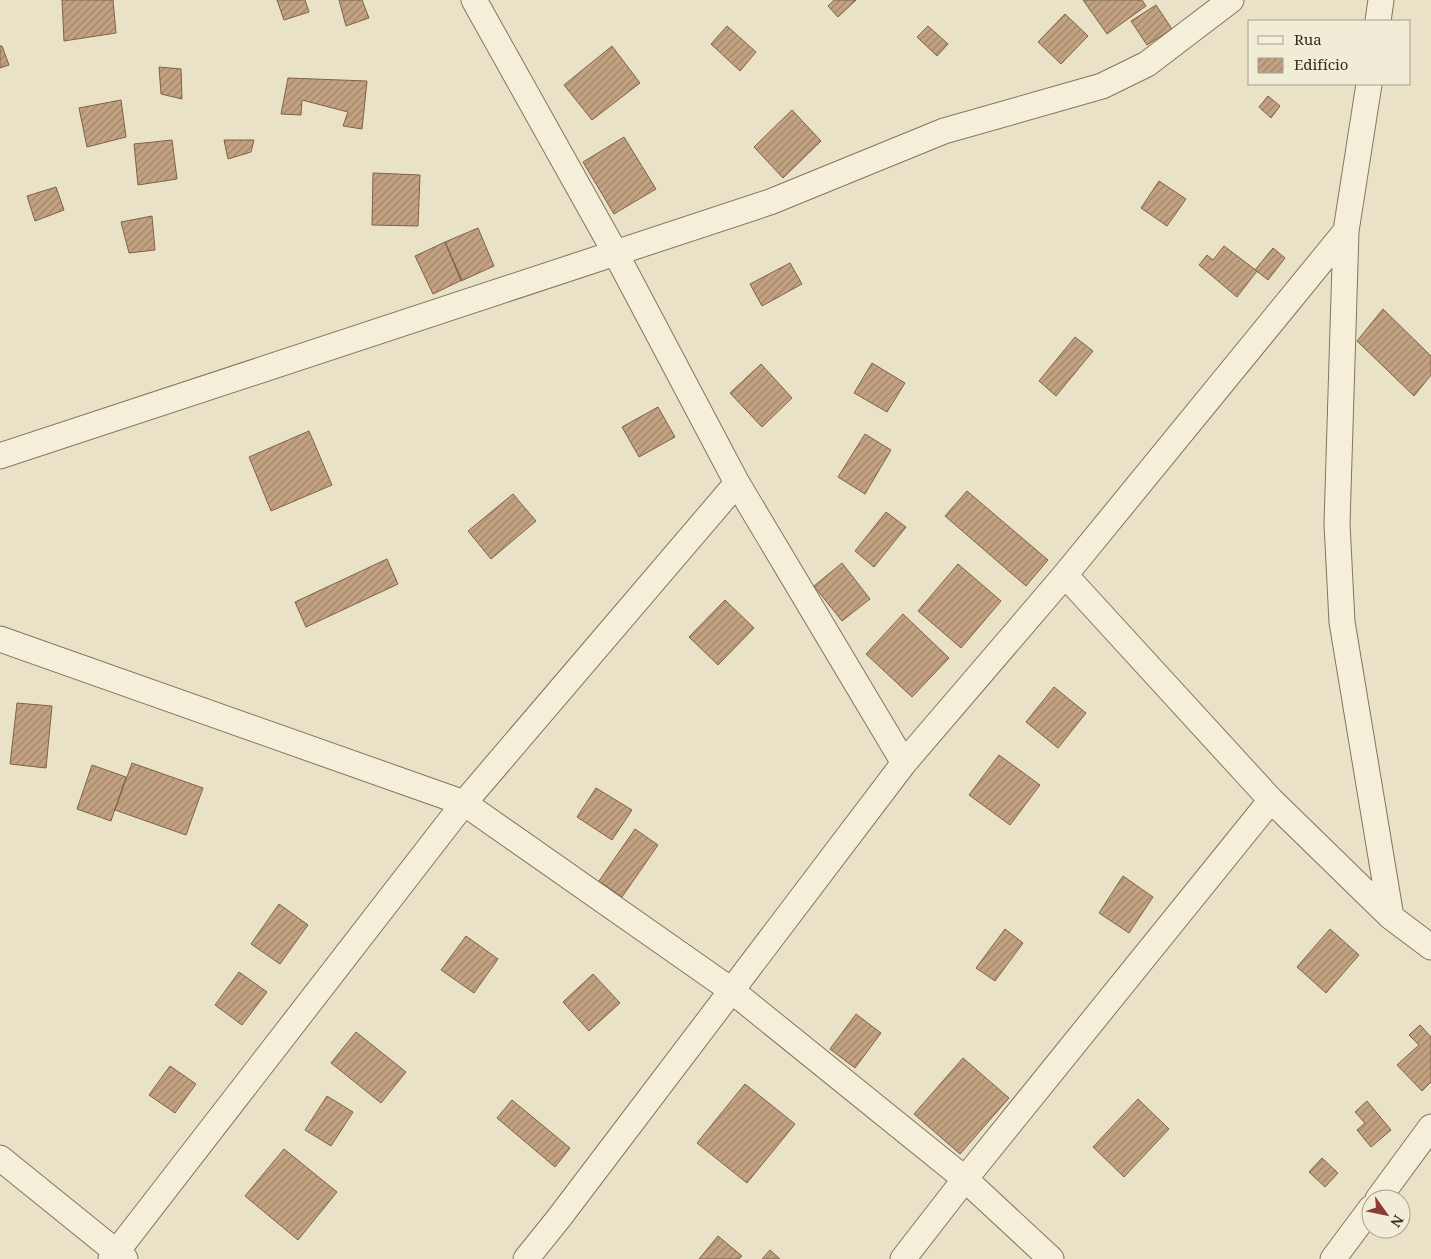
<svg xmlns="http://www.w3.org/2000/svg" width="1431" height="1259" font-family="'Noto Serif',serif">
<style>
.building{fill:url(#building-hatch);stroke:#7f6247}
.lines{fill:none;stroke-linecap:round;stroke-linejoin:round}
.street-casing{stroke:#83755f;stroke-width:27}
.street{stroke:#f5efda;stroke-width:25}
</style>
<defs>
<pattern id="building-hatch" width="6" height="6" patternUnits="userSpaceOnUse" patternTransform="scale(1.25)"><rect width="6" height="6" fill="#c3a282"/><path d="M-1 1l2-2M0 6l6-6M5 7l2-2" fill="none" stroke="#9f846a"/></pattern>
</defs>
<rect width="100%" height="100%" fill="#e9e2c7"/>
<path class="building" d="M62,0H113L116,33L64,41Z
M277,0H305L309,12L284,20Z
M339,0H362L369,18L346,26Z
M834,0H856L838,17L828,6Z
M1083,0H1142L1146,6L1107,34Z
M1156,5L1172,29L1147,45L1131,21Z
M1065,14L1088,36L1061,64L1038,42Z
M727,26L756,52L740,71L711,44Z
M928,26L948,44L937,56L917,37Z
M0,46H2L9,65L0,68Z
M612,46L640,83L592,120L564,85Z
M159,67L181,69L182,99L161,94Z
M288,78L367,81L362,129L343,126L348,112L302,100L301,115L281,114Z
M1268,96L1280,106L1271,118L1259,107Z
M121,100L126,137L87,147L79,108Z
M792,110L821,141L783,178L754,147Z
M624,137L656,189L614,214L583,162Z
M172,140L177,179L138,185L134,144Z
M224,140H254L251,152L228,159Z
M373,173L420,175L418,226L372,225Z
M1159,181L1186,199L1167,226L1141,208Z
M56,187L64,210L35,221L27,196Z
M152,216L155,250L129,253L121,222Z
M478,228L494,266L461,281L445,242Z
M445,242L462,280L433,294L415,256Z
M1224,246L1257,271L1237,297L1199,265L1207,255L1213,260Z
M1273,248L1285,258L1268,280L1255,270Z
M790,263L802,284L762,306L750,284Z
M1383,309L1431,356V375L1414,396L1357,341Z
M1075,337L1093,351L1056,396L1039,381Z
M872,363L905,383L887,412L854,393Z
M761,364L792,398L762,427L730,393Z
M658,407L675,437L639,457L622,427Z
M309,431L332,485L271,511L249,457Z
M865,434L891,450L865,494L838,477Z
M967,491L1048,560L1026,586L945,516Z
M513,494L536,521L491,559L468,531Z
M886,512L906,527L874,567L855,551Z
M387,559L398,584L306,627L295,602Z
M842,563L870,599L842,621L814,586Z
M958,564L1001,601L961,648L918,611Z
M725,600L754,628L718,665L689,637Z
M903,614L949,658L912,697L866,654Z
M1054,687L1086,713L1058,748L1026,722Z
M17,703L52,706L46,768L10,764Z
M999,755L1040,785L1010,825L969,795Z
M132,763L203,788L186,835L115,810Z
M92,765L126,777L111,821L77,809Z
M596,788L632,810L612,840L577,817Z
M635,829L658,845L622,897L599,881Z
M1123,876L1153,897L1129,933L1099,913Z
M279,904L308,925L280,964L251,944Z
M1005,929L1023,943L995,981L976,968Z
M1330,929L1359,955L1326,993L1297,967Z
M466,936L498,959L474,993L441,970Z
M239,972L267,992L242,1025L215,1005Z
M593,974L620,1003L589,1031L563,1002Z
M856,1014L881,1033L855,1068L830,1049Z
M1420,1025L1431,1037V1082L1422,1091L1397,1065L1419,1045L1409,1035Z
M356,1032L406,1072L381,1103L331,1063Z
M963,1058L1009,1098L960,1154L914,1114Z
M170,1066L196,1084L175,1113L149,1095Z
M745,1084L795,1124L747,1183L697,1143Z
M327,1096L353,1112L331,1146L305,1130Z
M1138,1099L1169,1129L1124,1177L1093,1147Z
M512,1100L570,1148L555,1167L497,1118Z
M1367,1101L1391,1130L1371,1147L1357,1130L1365,1123L1355,1112Z
M284,1149L337,1192L298,1240L245,1196Z
M1322,1158L1338,1173L1325,1187L1309,1172Z
M718,1236L742,1256L739,1259H699Z
M770,1250L780,1259H762Z"/>
<g class="lines">
<g class="street-casing">
<path id="street" d="M474,0L616,254L737,483L904,763
M1378,21L1381,0
M1369,84L1346,231L1337,524L1342,622L1391,917
M0,456L770,202L944,131L1102,86L1147,64L1231,0
M1065,575L1271,800L1391,917L1431,947
M0,639L464,803L731,990L965,1179L1051,1259
M0,1158L125,1259
M1378,1199L1431,1127
M111,1259L464,803L737,483
M526,1259L559,1218L904,763L1065,575L1346,231
M903,1259L965,1179L1271,800
M1333,1259L1371,1208"/>
</g>
<use href="#street" class="street"/>
</g>
<rect x="1248" y="20" width="162" height="65" fill="#f1ecd6" stroke="#a69f8e"/>
<rect x="1258" y="36" width="25" height="8" fill="#f5efda" stroke="#a69f8e"/>
<text x="1294" y="45" font-size="15" fill="#352c21">Rua</text>
<rect x="1258" y="58" width="25" height="15" fill="url(#building-hatch)" stroke="#a69f8e"/>
<text x="1294" y="70" font-size="15" fill="#352c21">Edifício</text>
<g transform="translate(1386 1214) rotate(123)"><circle r="24" fill="#f1ecd6" stroke="#a69f8e"/>
<path d="M0-4L9 19L0 12L-9 19Z" fill="#8b3c36"/>
<text y="-8" font-size="14" font-weight="bold" text-anchor="middle" fill="#352c21">N</text>
</g>
</svg>
